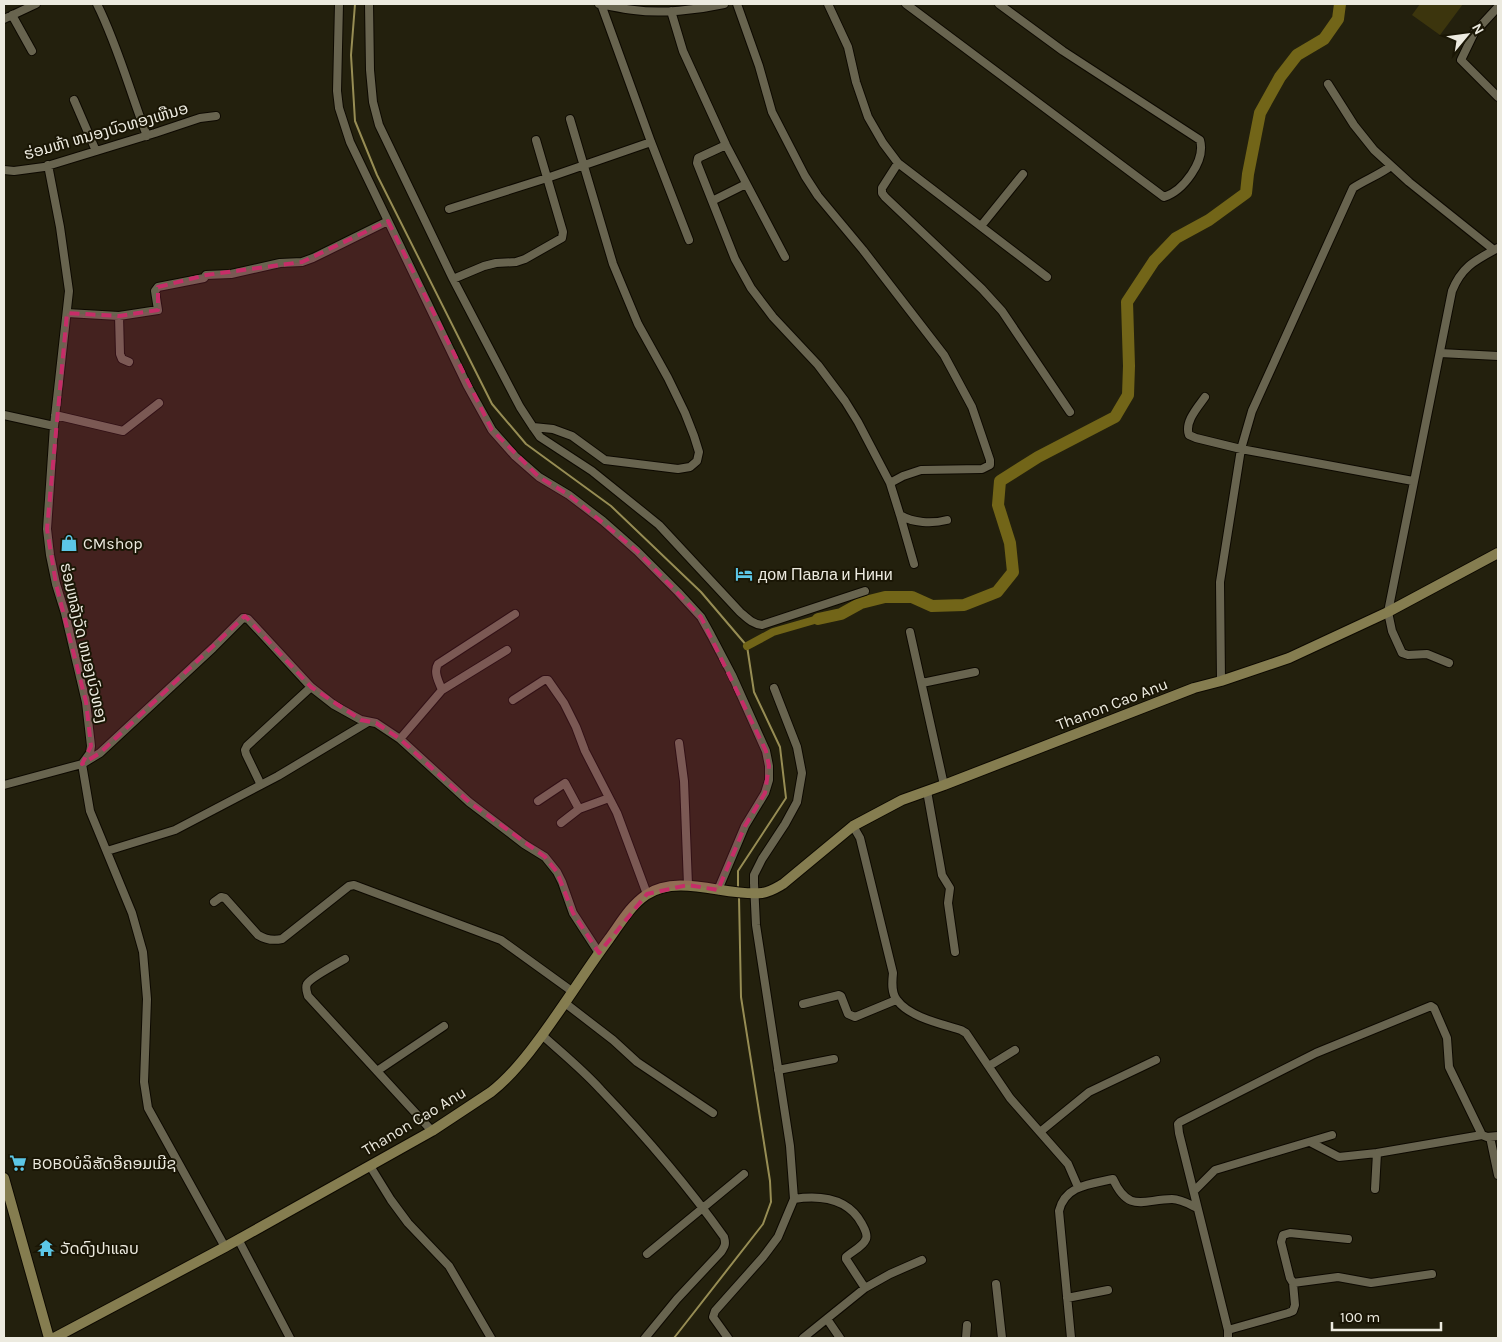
<svg xmlns="http://www.w3.org/2000/svg" width="1502" height="1342" font-family="Karla,'Noto Sans Lao',sans-serif">
<style>
.green{fill:#3c350d}
.lines{fill:none;stroke-linecap:round;stroke-linejoin:round}
.stream{stroke:#978d54;stroke-width:2}
.canal{stroke:#726518;stroke-width:8}
.river{stroke:#726518;stroke-width:12}
.street-casing{stroke:#0d0900;stroke-width:10}
.secondary-casing{stroke:#0d0900;stroke-width:12}
.street{stroke:#68644f;stroke-width:8}
.secondary{stroke:#857d50;stroke-width:10}
.marked{fill:#c62d68;fill-opacity:0.2;stroke:#c62d68;stroke-width:4;stroke-dasharray:10 6;stroke-linejoin:round}
.labels{text-anchor:middle;dominant-baseline:central;stroke-width:4;stroke-linejoin:round;paint-order:stroke}
.street-label{font-size:16px;fill:#eceadf;stroke:#1a1605}
.poi-label{font-size:16px;fill:#eceadf;stroke:#1a1605;text-anchor:start}
</style>
<rect width="100%" height="100%" fill="#23200d"/>
<path class="green" d="M1420,4H1463L1440,35L1412,15Z"/>
<g class="lines">
<path class="stream" d="M355,4L351,55L355,121L377,175L492,404L526,444L611,506L701,592L747,646L754,692L780,747L786,798L738,871V890
M674,1338L763,1224L771,1202L770,1181L741,997L739,897"/>
<path class="canal" d="M747,646L773,632L818,619"/>
<path class="river" d="M818,619L841,614L861,603L885,597H912L932,606L964,605L997,592L1013,572L1010,543L998,505L1000,481L1038,457L1115,417L1128,395L1129,366L1127,302L1154,261L1176,238L1209,220L1246,193L1248,174L1260,113L1280,77L1297,55L1324,39L1338,19L1340,4"/>
<g class="street-casing">
<path id="street" d="M97,4C118,46 130,92 147,136
M339,4L337,91L339,108L350,142L467,385L492,430L515,456L539,477L569,495L603,521L637,551L678,592L701,617L711,635L732,675L766,751L769,766V780L765,793L745,826L718,890
M369,4L370,70L373,102L379,125L453,279L520,407L533,427L540,437L592,471L659,525L740,612C747,618 752,624 762,625L865,591
M599,4C611,6 622,9 634,10C661,14 697,10 724,4
M601,4L651,142L689,240
M737,4L759,66L772,112L805,176L818,196L863,250L944,355L972,407L990,460V465L982,469L921,470L903,476L890,483
M828,4L848,47L856,82L868,117L883,143L898,163L1047,277
M906,4L1164,197C1183,191 1206,161 1200,140L1063,51L999,4
M1498,7L1474,33L1461,60L1498,97
M671,11L683,51L726,145L785,257
M12,15L32,51
M4,19L36,4
M1328,84L1354,125L1374,150L1409,182L1494,250
M74,100L96,151
M726,145L698,158L697,163L735,259L751,288L773,317L818,365L845,401L858,422L890,483L900,515C913,523 932,524 947,520
M898,163L882,188V193L885,197L982,289L1002,311L1070,412
M48,165L60,227L69,291L54,426L47,529L50,555L56,584L65,613L86,702L91,746L90,753L82,764L90,811L132,913L143,952L147,999L144,1082L148,1108L225,1247
M4,170L14,171L44,167L155,133L200,118L216,116
M712,201L746,184
M449,209L547,178L651,142
M981,226L1023,174
M453,279L484,266L496,263L516,262L525,259L562,238L563,232L536,140
M67,313L119,316L158,310L155,291L158,287L204,278L206,275L231,274L280,263L302,262L313,258L388,221
M119,316L120,354L122,359L129,362
M1440,353L1498,356
M1205,397C1198,407 1184,422 1189,435L1196,438L1241,449L1413,481
M4,415L54,426
M55,415L123,431L159,403
M533,427L553,429L572,436L605,460L678,469L690,467L697,461L699,452L694,436L685,413L668,378L638,324L613,264L570,119
M900,515L914,564
M910,632L944,785
M1449,663L1427,654L1408,655L1402,653L1392,631L1388,612L1452,291C1462,266 1476,260 1498,248
M1221,681L1220,582L1241,449L1252,411L1353,188C1365,180 1379,175 1391,166
M922,683L975,672
M442,690C439,682 433,672 438,664L515,614
M513,700L544,680H548L564,703L576,727L585,751L617,813L647,894
M400,739L442,690L507,650
M679,743L684,781L688,885
M4,785L82,764L100,753L213,648L243,618L248,619L311,687L334,705L361,720L376,723L400,739L469,802L524,844L545,857L557,872L562,882L573,913L599,953
M261,785L246,754L245,750L247,746L311,687
M927,791L942,875L950,888L948,903L955,952
M538,801L565,783L579,809
M561,823L579,809L609,798
M853,826L860,838L893,973C892,982 891,993 897,1000C909,1017 942,1024 961,1030L966,1033L1010,1098L1068,1164L1078,1187
M107,851L175,830L278,776L368,722
M214,902L221,897L225,898L258,935C266,940 273,941 282,939L349,886L354,885L501,940L573,992
M345,959C338,963 310,978 307,984C305,988 307,992 308,996L432,1131
M565,1003L613,1040L637,1062L713,1113
M803,1004L839,995L841,996L848,1014L855,1017L896,1000
M542,1035C562,1053 583,1070 601,1090C645,1136 687,1185 724,1237C726,1244 725,1246 721,1252L677,1299L645,1338
M989,1066L1015,1050
M778,1070L834,1059
M377,1071L444,1026
M1040,1132L1089,1092L1156,1060
M1490,1137L1498,1175
M1310,1142L1339,1157L1377,1153
M370,1166L391,1200L408,1223L449,1266L491,1338
M1375,1189L1377,1153L1482,1135L1487,1137L1498,1136
M1194,1191L1215,1170L1332,1135
M794,1199C821,1195 848,1198 862,1224C864,1228 868,1234 866,1239C863,1247 852,1251 846,1257V1259L865,1288
M238,1239L290,1338
M647,1254L744,1174
M1293,1283L1338,1277L1371,1283L1432,1274
M996,1284L1002,1338
M1067,1298L1108,1290
M827,1319L840,1338
M1228,1330L1288,1313L1293,1311L1295,1305L1293,1283L1290,1278L1281,1242L1283,1235L1290,1233L1348,1239
M728,1338L713,1317L715,1311L763,1257L778,1237L794,1199L790,1146L756,925L754,883V875L762,859L785,824L797,802L802,773L797,747L774,688
M803,1338L865,1288L890,1274L922,1260
M966,1338L967,1325
M1071,1338L1059,1211C1065,1185 1091,1184 1113,1179C1129,1214 1144,1199 1172,1199C1181,1199 1189,1204 1197,1208
M1228,1338V1330L1179,1133L1178,1124L1180,1122L1316,1053L1431,1006L1434,1008L1447,1038L1449,1067L1482,1135"/>
</g>
<g class="secondary-casing">
<path id="secondary" d="M4,1178L49,1338
M54,1338L225,1247L432,1131L491,1092C509,1078 523,1061 537,1042C562,1009 584,973 609,939C620,924 630,906 646,895C679,873 726,897 762,893C770,892 776,888 783,884L853,826L902,800L944,785L1194,688L1221,681L1289,658L1388,612L1498,553"/>
</g>
<use href="#street" class="street"/>
<use href="#secondary" class="secondary"/>
</g>
<path class="marked" d="M388,221L492,430L539,477L569,495L637,551L701,617L766,751L769,766L765,793L745,826L718,890L688,885L647,894L599,953L573,913L557,872L545,857L469,802L400,739L376,723L361,720L311,687L245,616L100,753L82,764L91,746L86,702L56,584L47,529L67,313L119,316L158,310V287L206,275L302,262Z"/>
<defs>
<g id="shop-bare" transform="scale(1.35)"><path d="M-5-2.5h2.3a2.7 3.5 0 0 1 5.4 0H5L5.5 6h-11ZM-1.5-2.5h3a1.5 2.3 0 0 0-3 0Z" fill="#5cc7e7" stroke="#1a1605" stroke-width="2.5" paint-order="stroke"/></g>
<g id="hotel-bare" transform="scale(1.35)"><path d="M-6-4.5h1.5V1H6V5H4.5V3h-9V5H-6ZM-4 0a1.8 1.8 0 1 1 3.6 0ZM.5 0V-2.5h3Q6-2.5 6 0Z" fill="#5cc7e7" stroke="#1a1605" stroke-width="2.5" paint-order="stroke"/></g>
<g id="supermarket-bare" transform="scale(1.35)"><path d="M-6-5.5h2.5l.6 2H6L4.5 2H-2.5L-4.4-4H-6ZM-1.5 3.2a1.3 1.3 0 1 0 .1 0ZM3 3.2a1.3 1.3 0 1 0 .1 0Z" fill="#5cc7e7" stroke="#1a1605" stroke-width="2.5" paint-order="stroke"/></g>
<g id="temple-bare" transform="scale(1.35)"><path d="M0-6L5-2H3V0L6.5 2.5H4V6H1.5V3h-3V6H-4V2.5H-6.5L-3 0V-2H-5Z" fill="#5cc7e7" stroke="#1a1605" stroke-width="2.5" paint-order="stroke"/></g>
</defs>
<g fill-rule="evenodd">
<use href="#shop-bare" x="69" y="543"/>
<use href="#hotel-bare" x="744" y="574"/>
<use href="#supermarket-bare" x="18" y="1163"/>
<use href="#temple-bare" x="46" y="1248"/>
</g>
<g class="labels">
<g class="street-label">
<text transform="translate(106 131) rotate(-16)">ຮ່ອມຫ້າ ຫນອງບົວທອງເຫືນອ</text>
<text transform="translate(84 643) rotate(77)">ຮ່ອມຫລັງວັດ ຫນອງບົວທອງ</text>
<text transform="translate(1112 704) rotate(-21)">Thanon Cao Anu</text>
<text transform="translate(414 1121) rotate(-31)">Thanon Cao Anu</text>
</g>
<g class="poi-label">
<text x="83" y="543">CMshop</text>
<text x="758" y="574">дом Павла и Нини</text>
<text x="32" y="1163">BOBOບໍລິສັດອີຄອມເມີຊ</text>
<text x="60" y="1248">ວັດດົງປາແລບ</text>
</g>
</g>
<rect width="1502" height="1342" fill="none" stroke="#eceadf" stroke-width="10"/>
<g transform="translate(1467 35) rotate(61)" stroke="#1a1605" stroke-width="4" paint-order="stroke">
<path d="M0-4L9 19L0 12L-9 19Z" fill="#eceadf"/>
<text y="-8" font-size="14" font-weight="bold" text-anchor="middle" fill="#eceadf">N</text>
</g>
<path d="M1332 1322v8h109v-8" fill="none" stroke="#eceadf" stroke-width="2.5"/>
<text x="1340" y="1322" font-size="15" fill="#eceadf" stroke="#1a1605" stroke-width="4" paint-order="stroke">100 m</text>
</svg>
